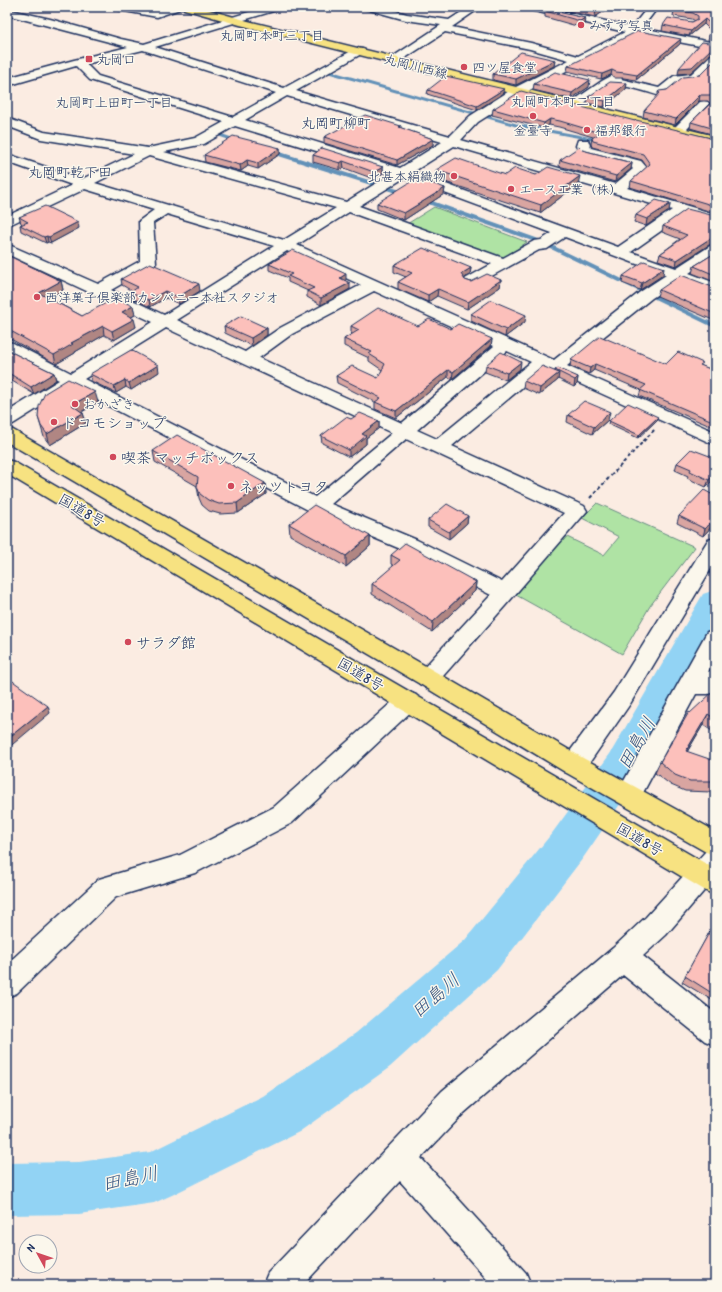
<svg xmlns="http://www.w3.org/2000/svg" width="722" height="1292" font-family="'Patrick Hand','Klee One',sans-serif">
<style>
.green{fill:#afe3a4;stroke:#658981}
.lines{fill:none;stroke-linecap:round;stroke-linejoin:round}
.stream-far1{stroke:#6291b8;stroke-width:3}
.stream{stroke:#6291b8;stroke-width:4}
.river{fill:#92d3f4;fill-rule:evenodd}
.minor-casing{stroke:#1b2f5e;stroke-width:3}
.major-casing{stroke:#1b2f5e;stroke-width:3}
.highway-casing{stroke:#1b2f5e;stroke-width:3}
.path{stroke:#1b2f5e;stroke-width:2;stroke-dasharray:3.5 2.5;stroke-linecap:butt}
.minor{fill:#fbf7ec;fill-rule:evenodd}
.major{fill:#f7e281;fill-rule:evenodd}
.highway{fill:#f7e281;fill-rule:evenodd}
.wall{fill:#d9a5a1;stroke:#1b2f5e}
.shaded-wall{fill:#b08683;stroke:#1b2f5e}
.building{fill:#fcc0bb;stroke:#1b2f5e}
.poi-dot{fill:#d1495b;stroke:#fbf7ec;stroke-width:1.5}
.labels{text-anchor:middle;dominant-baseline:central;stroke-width:3;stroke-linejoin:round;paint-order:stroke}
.far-poi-label{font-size:13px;fill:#1b2f5e;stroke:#fbf7ec;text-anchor:start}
.far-neighbourhood-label{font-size:13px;fill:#1b2f5e;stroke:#fbf7ec}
.far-street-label{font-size:13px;fill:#1b2f5e;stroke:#fbf7ec}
.far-quarter-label{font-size:14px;fill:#1b2f5e;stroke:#fbf7ec}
.poi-label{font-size:15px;fill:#1b2f5e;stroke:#fbf7ec;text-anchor:start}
.street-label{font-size:15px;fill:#1b2f5e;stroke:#fbf7ec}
.near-water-label{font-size:19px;font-style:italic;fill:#395884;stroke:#fbf7ec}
</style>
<rect width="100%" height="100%" fill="#fbece2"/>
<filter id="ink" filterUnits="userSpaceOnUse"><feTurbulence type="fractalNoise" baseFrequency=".025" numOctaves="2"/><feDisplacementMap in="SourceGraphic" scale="8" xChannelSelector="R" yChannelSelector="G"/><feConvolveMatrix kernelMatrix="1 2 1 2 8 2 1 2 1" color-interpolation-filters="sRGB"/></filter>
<g filter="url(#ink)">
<path class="green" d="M434,207L527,242L503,259L407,224Z
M597,503L695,547L650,606L622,654L516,595L565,536L604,555L619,537L582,518Z"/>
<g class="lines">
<path class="stream-far1" d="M334,68L329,72L516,125L598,140
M217,134L237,141"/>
<path class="stream" d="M273,152L403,193
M423,200L541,242L715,326"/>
<path class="river" d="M715,590V635L638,778L583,858L497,970L390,1067L299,1132L172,1195L154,1203L79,1214L7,1215V1163L79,1162L150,1152L263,1096L356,1033L465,940L553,832L610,754L703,594Z"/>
<g class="minor-casing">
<path id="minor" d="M114,7H136L156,11L166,7H181L180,9L157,17L119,10Z
M265,7H281L280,9L155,47L284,88L355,49H363L365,51L363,53L296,91L450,136L470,116L514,88L569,60L530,49L445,32L399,62H391L389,60L391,58L441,25L406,20L366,9L365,7H382L407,14L449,20L469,7H481L452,27L531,43L578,56L625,32L530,10L525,7H543L632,27L648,7H658L642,28L715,43V49L637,34L522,94L478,122L461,140L615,184L633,169L631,167L581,154L576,146L578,140H588L591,148L641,161L648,169L646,172L627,188L715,214V222L685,214L631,252L676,268L710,246L715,245V256L689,273L715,283V293L679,280L652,298L567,366L715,432V445L545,368L452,446L584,506L587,511L512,598L436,684L428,687L420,684L417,678L420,672L491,595L403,550L310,511L72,387L13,424L7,425V412L59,380L7,354V342L13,343L71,373L153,322L7,254V244L98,284L140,261L139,221L154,210L85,189L7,226V216L72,185L7,162V154L82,179L134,154L41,139L7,126V118L44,132L148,148L195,138L224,122L90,80L76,66L7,86V78L74,60L128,47L7,15V9L50,19L121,39L144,44ZM143,50L276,93L233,117L98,76L86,64ZM287,96L442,142L400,168L245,120ZM235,126L391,174L346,202L164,152L204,144ZM454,146L672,210L618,247L413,172ZM149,156L336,208L284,240L95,183ZM404,178L407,179L552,233L541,240L534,241L503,258L359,206ZM349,212L492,264L465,279L462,282L465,285L470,287L475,285L539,250L547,249L565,237L666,275L640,292L554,360L297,245ZM167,214L274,246L164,315L111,290L153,266L156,263L153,223ZM287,251L361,285L280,328L245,352L177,320ZM374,291L494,346L402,423L259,358L292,334ZM166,328L392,433L315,497L84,379ZM507,351L531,362L437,439L417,430ZM406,439L564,513L502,582L417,540L331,504Z
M715,54V63L698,79L681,81L665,95L661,96C649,93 621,82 609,87C597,92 583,111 569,108L567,105L602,81L613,75H621L623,77L621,79L659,88L674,76L691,74L711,55Z
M704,101L708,102L710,105L708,108L682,134H674L672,131L674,128L700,102Z
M715,538V562L630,704L583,772L574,775L565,772L562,765L565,758L614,692L708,540Z
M715,630V658L708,672L715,669V692L708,694H696L638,802L629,805L620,802L617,795L620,788L707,632Z
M408,692L416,695L420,701L416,707L292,823L195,873L116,897L17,993L7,997V964L99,879L180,855L274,807L400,695Z
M715,848V878L666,935L643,956L715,1013V1045L705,1041L623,975L464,1113L421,1158L526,1273L531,1285H492L400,1181L303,1285H263L268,1273L442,1091L613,948L646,917L706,851Z"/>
</g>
<g class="major-casing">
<path id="major" d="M183,7H199L248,21L715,136V144L240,25L184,9Z"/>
</g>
<g class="highway-casing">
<path id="highway" d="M7,428L13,430L436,672L583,758L715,831V855L706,852L565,772L420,684L7,442Z
M7,460L14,462L715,869V895L706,891L7,474Z"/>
</g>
<path class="path" d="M590,498L655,429"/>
<use href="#minor" class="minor"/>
<use href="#major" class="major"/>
<use href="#highway" class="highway"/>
</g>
<path class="wall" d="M558,7H611L595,17L558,9Z
M715,7V42L708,40L709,35L712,32L704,24L689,36L662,31L663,25L692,22L695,21L692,19L673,16L674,10Z
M545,11L585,18L584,24L580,27L545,17Z
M680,44L636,80L624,78H615L611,75L601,79L567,71L568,66Z
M555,60L554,66L516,85L493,80V74Z
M715,60V135L690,128L691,122L710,103L708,101H699L675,125L643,117L644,111L658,96V92L667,90L700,75Z
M627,83L626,89L604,107L587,103L588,97Z
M534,84L589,87L571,99L533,90Z
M428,90L504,93L477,110L427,94Z
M493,109L635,121L715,139V213L630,187L631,181L647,167L642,160L592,147L591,144L592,138L593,137L559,127L549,125L544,128L492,115Z
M401,126V128L433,139V145L397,165L324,143V137Z
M280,148V154L258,169L248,166L241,171L205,162L204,155Z
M582,150L632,163L631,169L615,182L559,166L560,160Z
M313,155L383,167V173L374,179L344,168L340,170L313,162Z
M436,170L505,175H536L578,184L540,213L436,179Z
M445,188L444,194L404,220L377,209V203Z
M670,204L669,211L646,226L634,222L636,215Z
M715,216V244L709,245L676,266L658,260L660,254L680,239L662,232L663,226Z
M19,217L79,228L51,243L48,242L46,243L21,231L20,225L22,224L21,223Z
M715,253V282L692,273L694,266Z
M7,255L61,281L63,290L49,298L82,316L133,306L135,315L131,317L136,327L114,340L104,335L75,352V353L56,364L7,337Z
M269,264L346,280L345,281L350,289L321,305L307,297V291H308L288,282V278L269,270Z
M394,265L471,268L470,274L464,279L465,280L471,282L501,280L500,287L467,309L437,296L428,302L398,289V282L406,277L394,272Z
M663,275L640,290L622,283L623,276Z
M121,279L200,291L179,304L166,298L150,307L132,298L131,292L132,291L122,285Z
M715,288V321L657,296L659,290Z
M471,314L525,322L505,337L471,321Z
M224,326L267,328V335L252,346L225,333Z
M351,326H418L451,329L492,339L491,346L452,379L448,377L396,418L375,409V402L337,383L336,376L378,378L382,370L369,361V358L344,346V339L352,334L351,333Z
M7,350L54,373L56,380L34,394L7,378Z
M571,360L702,366L715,371V428L639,396L641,390L594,370L589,374L570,366Z
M486,365L520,369L506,380L485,372Z
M555,370L578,377L577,384L574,387L558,379V380L539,395L523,388L524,381L555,371Z
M159,372L131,390L126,387L116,393L91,381L90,374Z
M98,402L82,412L83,413L86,423L50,445L44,437L38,417Z
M568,415L608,420L592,434L567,422Z
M658,417L657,420L638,438L608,424L609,421Z
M351,419L379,421V428L366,438V444L349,457L322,443L321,436Z
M153,451L265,483L266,494L238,513L220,514L209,511L202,505L199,498L197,486L155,462Z
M715,458V478L706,487L687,478L688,476L675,470L677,463Z
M715,496V523L703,536L677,523L679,516Z
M468,516L467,523L449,539L428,527V520Z
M289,524L370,536V546L346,567L290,535Z
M391,555L476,582L475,591L432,632L372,594V584L394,566L391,564Z
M715,690V733L703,725L687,752L713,769L715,777V784L711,792L685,791L671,785L655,773L660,762Z
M710,931H715V1002L682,982Z"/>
<path class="shaded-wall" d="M599,7H611L595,17L596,9Z
M585,18L584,24L580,27V21Z
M705,19L704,24L689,36L691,31Z
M681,39L680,44L636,80L637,75Z
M712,48H715V53L711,54L690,73L678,74L679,68Z
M555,60L554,66L516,85V79Z
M612,70L611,75L601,79L602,74Z
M590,80L589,87L571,99L572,93Z
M627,83L626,89L604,107L605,101Z
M504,89V93L477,110V106Z
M700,95L699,101L675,125L676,119Z
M550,119L549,125L544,128V123Z
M433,139V145L397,165V160Z
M280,148V154L258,169V163Z
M247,160L248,166L241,171L240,165Z
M343,161L344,168L340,170V163Z
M632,163L631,169L615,182L616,176Z
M383,167V173L374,179V172Z
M580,176L578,184L540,213L541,205Z
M445,188L444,194L404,220V213Z
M670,204L669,211L646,226L647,219Z
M78,222L79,228L51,243L49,237Z
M47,236L48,242L46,243L44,237Z
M711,238H715V244L709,245L676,266L677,260Z
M471,268L470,274L461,281V274Z
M664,268L663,275L640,290L642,283Z
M346,274V280L340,284V278Z
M501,280L500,287L467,309L468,302Z
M61,281L63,290L42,302L39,293Z
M350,283V289L321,305V298Z
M199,284L200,291L179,304L178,297Z
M438,289L437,296L428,302V295Z
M165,291L166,298L150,307L149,300Z
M133,306L135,315L124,321L122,312Z
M526,315L525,322L505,337L506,330Z
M134,319L136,327L114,340L112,331Z
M103,326L104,335L75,352V353L56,364L54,355L71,343Z
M267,328V335L252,346L251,338Z
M492,339L491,346L452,379L453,372Z
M521,362L520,369L506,380L507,373Z
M595,364L594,370L589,374L590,368Z
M158,365L159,372L131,390L129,383Z
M448,370V377L396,418V411Z
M54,373L56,380L34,394L31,387Z
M559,373L558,380L539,395L540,388Z
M578,377L577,384L574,387L575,380Z
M125,380L126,387L116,393L114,386Z
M95,392L98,402L74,416L72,405Z
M610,412L608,420L592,434L594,427Z
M83,413L86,423L50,445L47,434Z
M658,417L657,420L638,438L639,435Z
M379,421V428L366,438V444L349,457V450L362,434Z
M715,473V478L706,487L709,480Z
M265,483L266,494L238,513L237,503Z
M468,516L467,523L449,539V532Z
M715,518V523L703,536L705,529Z
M370,536V546L346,567V556Z
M476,582L475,591L432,632L433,622Z
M48,706L50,713L7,749V739Z
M708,714L703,725L681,762L686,751Z"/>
<path class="building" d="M589,7H599L596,9Z
M677,7H715V36L709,35L715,28L705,19L691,31L663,25L668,18L692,22L698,19V16L693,13L674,10Z
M548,10L585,18L580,21L545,11Z
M639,31L681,39L637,75L625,73L616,72L612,70L602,74L568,66L636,32Z
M702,42L715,44V48H712L692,67L679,68Z
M521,52L555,60L516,79L493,74Z
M715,60V129L691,122L711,103L713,98L710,95H700L676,119L644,111L660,93L658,92L659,91L667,90L683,77L700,75Z
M555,72L590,80L572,93L534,84Z
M446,76L504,89L477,106L428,90Z
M610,82L627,83L605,101L588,97Z
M521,91L635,121L636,120L715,139V206L631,181L650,164L643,154L593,141L592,138L600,133L560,121L550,119L544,123L493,109Z
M365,115L401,126L399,127L433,139L397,160L324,137Z
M233,136L280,148L258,163L247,160L240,165L204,155Z
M579,147L582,150L632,163L616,176L560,160Z
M322,148L383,167L374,172L343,161L340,163L313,155Z
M456,158L505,175L515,168L536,175L548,167L580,176L541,205L436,170Z
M417,178L445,188L404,213L377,203Z
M656,200L670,204L647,219L636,215Z
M45,206L78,222L49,237L47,236L44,237L20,225L28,222L19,217Z
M687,209L715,216V238H711L677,260L660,254L687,235L663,226Z
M423,248L471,268L461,274L465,280L471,282L487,274L501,280L468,302L438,289L428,295L398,282L412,273L394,265Z
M293,250L346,274L340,278L350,283L321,298L307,291L314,288L288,276L292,274L269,264Z
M715,253V275L694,266Z
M7,255L61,281L39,293L82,316L115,298L133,306L122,312L134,319L112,331L103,326L71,343L73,344L54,355L7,329V295L9,294L7,293Z
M644,261L664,268L642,283L623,276Z
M150,263L199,284L178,297L165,291L149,300L131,292L138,287L121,279Z
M681,275L715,288V314L659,290Z
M491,300L526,315L506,330L471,314Z
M378,308L418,326L429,319L451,329L458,324L492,339L453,372L448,370L396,411L375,402L381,398L336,376L352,366L378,378L385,364L369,354L372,352L344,339L359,330L351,326Z
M241,316L267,328L251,338L224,326Z
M600,336L666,364L678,352L703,363L700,365L715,371V422L640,390L646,385L595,364L590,368L571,360Z
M7,350L54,373L31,387L7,372Z
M131,350L158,365L129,383L125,380L114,386L90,374Z
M501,352L521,362L507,373L486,365Z
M542,366L559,373L540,388L524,381Z
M558,368L578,377L575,380L555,370Z
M68,379L95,392L72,405L83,413L47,434L41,426L38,417L39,406L45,393Z
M584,401L610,412L594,427L568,415Z
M628,403L658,417L639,435L609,421Z
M360,413L379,421L362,434L366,436L349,450L321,436L346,417L351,419Z
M177,435L265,483L237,503L219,504L208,500L200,494L197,487L198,477L153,451Z
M691,449L715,458V473L709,480L690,471L691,469L677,463Z
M704,490L715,496V518L705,529L679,516Z
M447,504L468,516L449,532L428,520Z
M314,505L370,536L346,556L289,524Z
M405,543L476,582L433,622L372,584L400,560L391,555Z
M7,677L48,706L7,739Z
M715,690V719L708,714L686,751L715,761L713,769L715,777V781H690L675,775L660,762L689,712L690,713Z
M710,931H715V995L685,976Z"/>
</g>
<g class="poi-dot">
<circle cx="581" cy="25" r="4"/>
<rect x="85" y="55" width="8" height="8" rx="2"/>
<circle cx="464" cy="67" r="4"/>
<circle cx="533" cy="116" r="4"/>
<circle cx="587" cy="130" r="4"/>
<circle cx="454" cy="176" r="4"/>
<circle cx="511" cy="189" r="4"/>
<circle cx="37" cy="297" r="4"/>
<circle cx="75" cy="404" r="4"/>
<circle cx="54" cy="422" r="4"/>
<circle cx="113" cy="457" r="4"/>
<circle cx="231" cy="486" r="4"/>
<circle cx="128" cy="642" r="4"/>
</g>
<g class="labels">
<g class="far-poi-label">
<text x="589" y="25">みすず写真</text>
<text x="97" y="59">丸岡口</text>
<text x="472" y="67">四ツ屋食堂</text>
<text x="533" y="130" text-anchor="middle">金臺寺</text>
<text x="595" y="130">福邦銀行</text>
<text x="446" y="176" text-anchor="end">北甚本絹織物</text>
<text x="519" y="189">エース工業（株）</text>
<text x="45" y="297">西洋菓子倶楽部カンパニー本社スタジオ</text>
<text x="83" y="404">おかざき</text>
</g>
<g class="far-neighbourhood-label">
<text x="272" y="35">丸岡町本町三丁目</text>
<text x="563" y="101">丸岡町本町二丁目</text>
<text x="114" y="102">丸岡町上田町一丁目</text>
</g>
<g class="far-street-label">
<text transform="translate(416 66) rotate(14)">丸岡川西線</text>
</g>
<g class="far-quarter-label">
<text x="336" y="122">丸岡町柳町</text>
<text x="70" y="171">丸岡町乾下田</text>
</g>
<g class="poi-label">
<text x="62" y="422">ドコモショップ</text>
<text x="121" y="457">喫茶 マッチボックス</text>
<text x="239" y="486">ネッツトヨタ</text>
<text x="136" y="642">サラダ館</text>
</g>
<g class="street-label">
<text transform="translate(82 510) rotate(30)">国道8号</text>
<text transform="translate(361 674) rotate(30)">国道8号</text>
<text transform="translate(640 839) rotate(30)">国道8号</text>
</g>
<g class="near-water-label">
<text transform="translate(636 743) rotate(-60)">田島川</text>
<text transform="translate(435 995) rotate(-41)">田島川</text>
<text transform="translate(130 1178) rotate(-12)">田島川</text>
</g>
</g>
<rect width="722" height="1292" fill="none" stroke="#fbf7ec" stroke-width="24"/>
<rect x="12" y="12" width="698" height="1268" fill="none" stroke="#1b2f5e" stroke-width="1.5" filter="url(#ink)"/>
<g transform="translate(38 1254) rotate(310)"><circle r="19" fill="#fbf7ec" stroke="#a1a7b3"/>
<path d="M0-3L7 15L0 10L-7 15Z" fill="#d1495b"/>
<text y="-6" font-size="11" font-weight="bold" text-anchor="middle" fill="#1b2f5e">N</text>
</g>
</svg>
